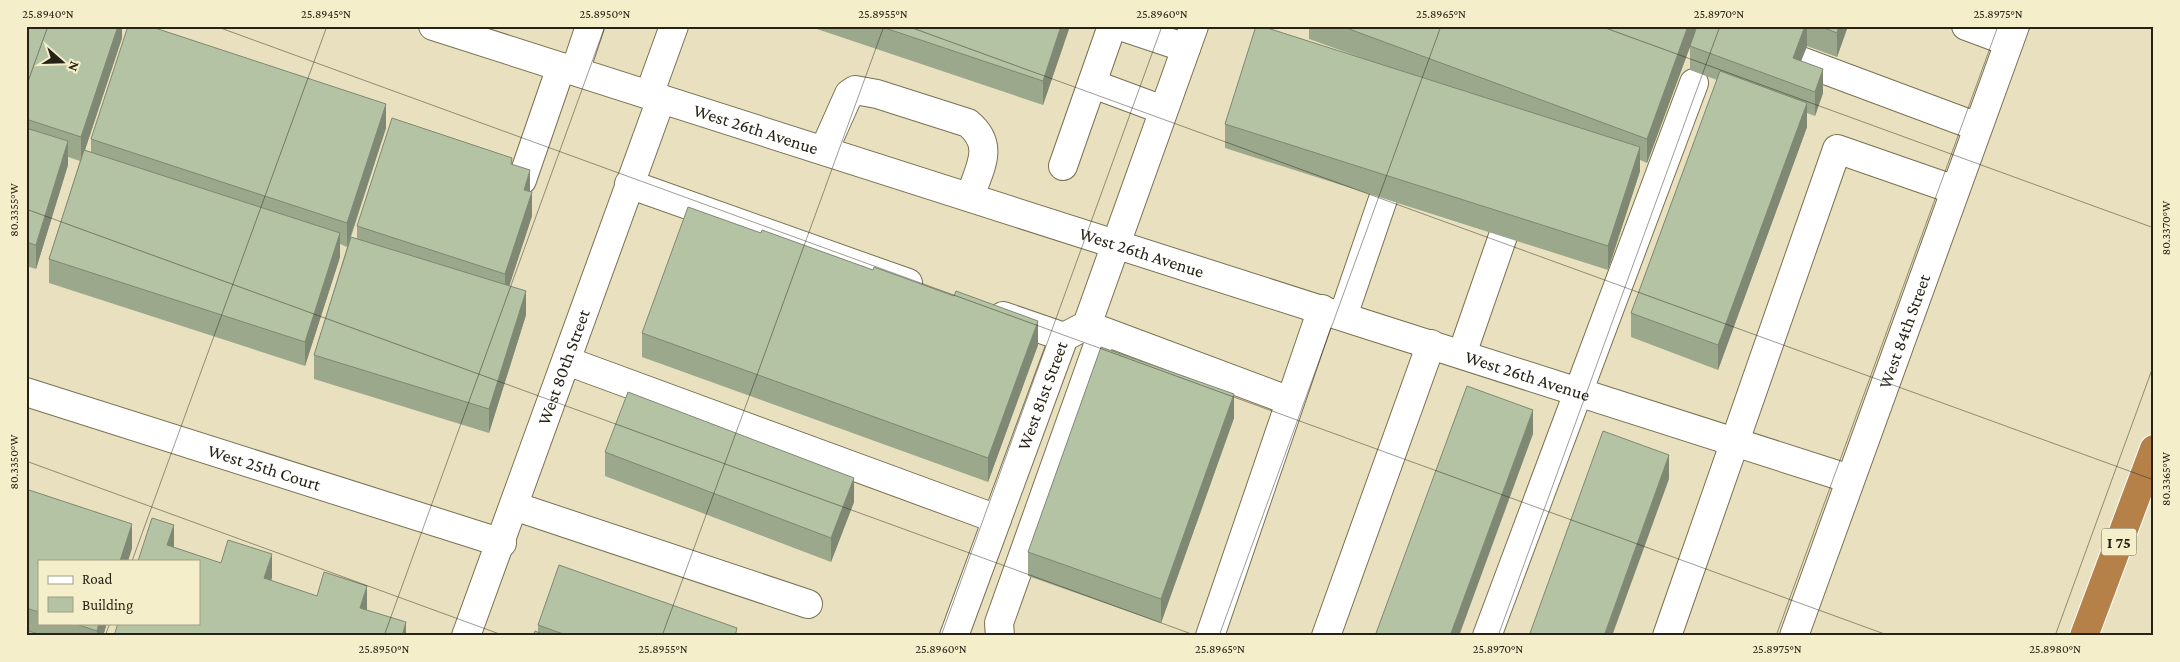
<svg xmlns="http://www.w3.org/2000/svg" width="2180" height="662" font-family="'Crimson Pro',serif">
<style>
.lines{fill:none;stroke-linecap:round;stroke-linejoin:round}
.minor-casing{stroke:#797152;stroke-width:30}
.highway-casing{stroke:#fff;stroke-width:30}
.minor{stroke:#fff;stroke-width:28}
.highway{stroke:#b68149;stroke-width:28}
.wall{fill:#9ba88c}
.shaded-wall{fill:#7e8872}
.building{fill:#b4c3a3;stroke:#7e8872}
.ticks{fill:none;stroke:#262316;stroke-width:1;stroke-opacity:0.45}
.labels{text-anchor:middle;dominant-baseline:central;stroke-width:4;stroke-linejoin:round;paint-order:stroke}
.shield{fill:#f5eeca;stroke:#64604c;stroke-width:1}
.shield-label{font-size:16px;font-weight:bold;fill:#262316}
.street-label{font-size:18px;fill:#262316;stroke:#f5eeca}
.neatline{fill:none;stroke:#262316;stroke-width:2}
.ticks-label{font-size:12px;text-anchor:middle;fill:#262316}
</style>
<rect width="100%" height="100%" fill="#e8e0be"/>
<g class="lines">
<g class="minor-casing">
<g id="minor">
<path id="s1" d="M433,26L1850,479"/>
<path d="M1120,26L1186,48"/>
<path d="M1966,26L2009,42"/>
<path d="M1801,61L1978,127"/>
<path d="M575,71L590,26"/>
<path d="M1093,84L1163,110"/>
<path d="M649,95L674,26"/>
<path d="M824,150L849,94L855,90L877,94L968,123C996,146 979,168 970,197"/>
<path d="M1063,166L1112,26"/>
<path d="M522,180L561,67"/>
<path d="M629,184L908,283"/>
<path d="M1003,316L1064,337"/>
<path d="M1343,316L1383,199"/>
<path d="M1462,354L1503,236"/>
<path d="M567,361L997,519"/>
<path id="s2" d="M26,392L502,543"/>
<path d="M514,506L808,604"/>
<path id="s3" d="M466,636L661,99"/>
<path id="s4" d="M954,636L1064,337L1087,325L1194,26"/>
<path d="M1000,636L999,623L1103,331L1290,401"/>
<path d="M1210,636L1322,309"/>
<path d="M1326,636L1431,344"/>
<path d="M1487,636L1694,83"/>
<path d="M1667,636L1837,149L1955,190"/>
<path id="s5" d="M1794,636L2015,26"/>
</g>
</g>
<g class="highway-casing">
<path id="highway" d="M2084,636L2154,449"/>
</g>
<use href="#minor" class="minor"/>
<use href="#highway" class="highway"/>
</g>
<path class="wall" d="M26,26H122V38L85,150L91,152V139L386,128L351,237L357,239V226L512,165L530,192L532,216L509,286L526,315L489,433L314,379V355L347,247L340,244V257L305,366L49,283V259L80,161L68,157V165L36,269L26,266Z
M808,26H1070L1043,105Z
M1309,26H1697V28L1647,163L1640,160V171L1608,270L1225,148V124L1376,63L1309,39Z
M1697,26H1848L1837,57L1807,46L1801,61L1823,93L1815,116L1807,113V127L1718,370L1631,337V313L1717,80L1690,70V46Z
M761,233L873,270L1038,345L988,482L642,357V333Z
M1234,418L1161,623L1028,576V552Z
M605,452L854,502L831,562L605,476Z
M26,489L132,548L128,561H39V623H107L103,636H26Z
M538,625L737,636H533L538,633Z"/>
<path class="shaded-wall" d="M118,26H122V38L81,162V137Z
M1061,26H1070L1043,105V81Z
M1688,26H1697V28L1647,163V139Z
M1805,26H1807V46L1793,82V58Z
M1839,26H1848L1837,57V33Z
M1823,69V93L1815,116V92Z
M1807,103V127L1718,370V345Z
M386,104V128L347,247V223Z
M68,141V165L36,269V245Z
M1640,147V171L1608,270V246Z
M530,170V194L524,190Z
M532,192V216L505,299V274Z
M340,233V257L305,366V342Z
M526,291V315L489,433V409Z
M1038,321V345L988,482V458Z
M1234,394V418L1161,623V599Z
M1533,410V434L1459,636H1450Z
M1669,455V479L1612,636H1604Z
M854,478V502L831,562V538Z
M132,524V548L128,561H120Z
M174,525V549L167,545Z
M272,554V578L264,602V578Z
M367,586V610L360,608Z
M406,622V636H402Z
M99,623H107L103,636H97V631Z"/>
<path class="building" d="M26,26H118L81,137L26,119Z
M128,26H149L386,104L347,223L91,139Z
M879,26H1061L1043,81Z
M1256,26H1261L1640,147L1608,246L1225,124Z
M1341,26H1688L1647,139Z
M1697,26H1805L1793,58L1823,69L1815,92L1690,46Z
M1819,26H1839L1837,33Z
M1720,71L1807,103L1718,345L1631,313Z
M392,118L512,158L511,164L530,170L524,190L532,192L505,274L357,226Z
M26,128L68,141L36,245L26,242Z
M84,150L340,233L305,342L49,259Z
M688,207L761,233L762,230L873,270L874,267L954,296L956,291L1038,321L988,458L642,333Z
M351,237L526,291L489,409L314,355Z
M1101,347L1234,394L1161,599L1028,552Z
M1467,386L1533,410L1450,636H1375Z
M628,392L854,478L831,538L605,452Z
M1603,431L1669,455L1604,636H1529Z
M26,489L132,524L120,561H39V612L26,608Z
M152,518L174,525L167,545L221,563L228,540L272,554L264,578L317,596L324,572L367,586L360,608L406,622L402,636H114L118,623H199V561H138Z
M559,565L737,628L735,636H569L538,625Z
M73,623H99L97,631Z
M26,630L44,636H26Z
M535,631L547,636H533Z"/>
<path class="ticks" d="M215,26L1890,636M907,26L2154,480M1600,26L2154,228M26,87L48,26M26,209L1197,636M26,461L505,636M132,561L327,26M105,636L110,623M384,636L605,26M662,636L884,26M941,636L1162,26M1219,636L1441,26M1498,636L1720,26M1776,636L1998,26M2055,636L2154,364"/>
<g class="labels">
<rect class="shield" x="2101.5" y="528.5" width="35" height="27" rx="4"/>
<g class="shield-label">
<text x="2119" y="542">I 75</text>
</g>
<g class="street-label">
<text stroke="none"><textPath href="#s1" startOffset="339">West 26th Avenue</textPath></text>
<text stroke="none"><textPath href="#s1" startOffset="744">West 26th Avenue</textPath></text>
<text stroke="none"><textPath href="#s5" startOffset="324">West 84th Street</textPath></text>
<text stroke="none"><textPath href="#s3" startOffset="286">West 80th Street</textPath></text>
<text stroke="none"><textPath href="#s1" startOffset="1149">West 26th Avenue</textPath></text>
<text stroke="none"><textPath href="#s4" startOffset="256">West 81st Street</textPath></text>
<text stroke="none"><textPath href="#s2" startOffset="250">West 25th Court</textPath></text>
</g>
</g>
<rect width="2180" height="662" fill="none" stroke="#f5eeca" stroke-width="55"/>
<rect x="38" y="560" width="162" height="65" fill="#f5eeca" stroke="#a29d82"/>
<rect x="48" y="576" width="25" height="8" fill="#ffffff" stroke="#a29d82"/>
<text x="82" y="584" font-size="15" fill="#262316">Road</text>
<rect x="48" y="597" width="25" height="15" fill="#b4c3a3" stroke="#a29d82"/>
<text x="82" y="610" font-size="15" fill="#262316">Building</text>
<g transform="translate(62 62) rotate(110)" stroke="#f5eeca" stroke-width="4" paint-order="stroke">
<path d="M0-4L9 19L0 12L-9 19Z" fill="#262316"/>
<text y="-8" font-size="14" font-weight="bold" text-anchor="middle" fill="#262316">N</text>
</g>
<rect x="28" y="28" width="2124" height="606" class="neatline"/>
<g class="ticks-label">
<text x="48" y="18">25.8940°N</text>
<text x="326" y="18">25.8945°N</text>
<text x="605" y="18">25.8950°N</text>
<text x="883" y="18">25.8955°N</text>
<text x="1162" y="18">25.8960°N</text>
<text x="1441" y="18">25.8965°N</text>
<text x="1719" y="18">25.8970°N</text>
<text x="1998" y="18">25.8975°N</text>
<text transform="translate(14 210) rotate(-90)" y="4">80.3355°W</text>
<text transform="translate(2166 228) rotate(-90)" y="4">80.3370°W</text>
<text transform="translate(14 462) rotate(-90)" y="4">80.3350°W</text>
<text transform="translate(2166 479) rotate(-90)" y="4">80.3365°W</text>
<text x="384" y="653">25.8950°N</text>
<text x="663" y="653">25.8955°N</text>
<text x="941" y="653">25.8960°N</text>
<text x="1220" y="653">25.8965°N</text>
<text x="1498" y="653">25.8970°N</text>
<text x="1777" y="653">25.8975°N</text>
<text x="2055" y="653">25.8980°N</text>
</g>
</svg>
